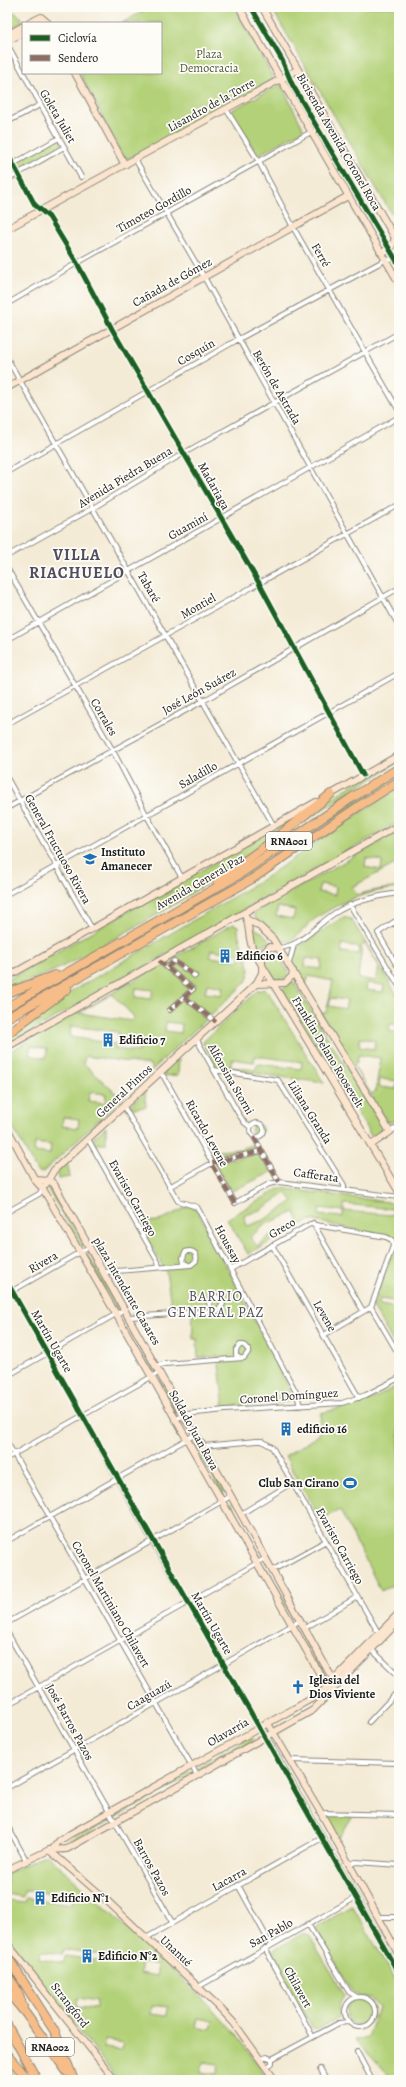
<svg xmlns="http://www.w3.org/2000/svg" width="406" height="2087" font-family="Alegreya,serif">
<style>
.green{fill:#b3d178;stroke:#68764a;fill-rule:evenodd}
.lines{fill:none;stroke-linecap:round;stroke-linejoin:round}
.street-casing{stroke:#888479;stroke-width:6}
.secondary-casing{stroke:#888479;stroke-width:8}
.highway-casing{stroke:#888479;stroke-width:10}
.street{stroke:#fff;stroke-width:4}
.secondary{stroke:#fce5cf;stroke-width:6}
.highway{stroke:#f7bd88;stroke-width:8}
.quiet{stroke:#8d6e63;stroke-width:4;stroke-dasharray:8 4;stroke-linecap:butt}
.cycleway-casing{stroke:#fdfcf7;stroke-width:8}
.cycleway{stroke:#1b5e20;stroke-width:5}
.labels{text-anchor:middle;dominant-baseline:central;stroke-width:3.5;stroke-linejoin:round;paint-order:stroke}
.shield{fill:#fdfcf7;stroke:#605f5e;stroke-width:1}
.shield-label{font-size:11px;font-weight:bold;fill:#1c1c1c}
.park-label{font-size:12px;fill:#515b3c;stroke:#fdfcf7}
.street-label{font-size:12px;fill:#1c1c1c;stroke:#fdfcf7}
.poi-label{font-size:12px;font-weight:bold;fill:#1c1c1c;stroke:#fdfcf7;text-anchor:start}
.quarter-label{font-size:14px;letter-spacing:1px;fill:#504d5f;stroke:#fdfcf7}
.district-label{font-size:16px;font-weight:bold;letter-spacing:1px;fill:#504d5f;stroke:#fdfcf7}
</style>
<rect width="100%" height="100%" fill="#fdfcf7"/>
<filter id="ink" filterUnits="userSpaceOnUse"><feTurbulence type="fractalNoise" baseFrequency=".025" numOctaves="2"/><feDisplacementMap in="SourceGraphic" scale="8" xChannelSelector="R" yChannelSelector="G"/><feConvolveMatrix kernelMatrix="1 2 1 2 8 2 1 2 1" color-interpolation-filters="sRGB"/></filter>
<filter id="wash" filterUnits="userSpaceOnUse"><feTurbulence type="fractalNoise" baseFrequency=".012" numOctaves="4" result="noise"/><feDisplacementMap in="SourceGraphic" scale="16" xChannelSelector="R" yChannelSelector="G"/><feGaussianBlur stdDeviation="0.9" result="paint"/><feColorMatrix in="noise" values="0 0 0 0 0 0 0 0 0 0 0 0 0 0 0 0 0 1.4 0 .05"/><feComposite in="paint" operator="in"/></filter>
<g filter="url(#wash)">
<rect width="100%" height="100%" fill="#f4ebd6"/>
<path class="green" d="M7,7L22,18V22L7,30Z
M150,7H234L273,77L272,81L128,159L124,158L121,153L80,73H161V23H122Z
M271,7H399V227Z
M281,84L304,130L258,155L230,111Z
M59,138L64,147L18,174L13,164Z
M399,758V762L330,805L270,848L329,799Z
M399,773V777L248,877L62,981L246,875L345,807Z
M399,788V822L7,1045V1038L52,1003L262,880L361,812Z
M304,812L231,868L162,912L78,959L49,973L7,989V980Z
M399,831V862L352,887L357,895C370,891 386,888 399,888C369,890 342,901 316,918C306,925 299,936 289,942L278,940L266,927L254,917L255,912ZM366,858L382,861L381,870L365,867ZM320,884L336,887L335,895L318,892ZM278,907L295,910L293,919L276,916Z
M343,917L351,919L399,998V1025L390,1024L389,1031L399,1033V1117L392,1122H387L291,963L295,951L300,946ZM365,943L379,966L376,981L358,978L362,945ZM342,944L359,947L358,954L341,952ZM306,958L322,960L321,969L305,967ZM309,976L333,981L326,1013H321L305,986ZM367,983L384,985L383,992L366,990ZM331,998L347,1000L345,1009L329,1006ZM360,1038L375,1040L374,1049L359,1047ZM358,1055L381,1058L375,1092L371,1094L353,1065L357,1062ZM380,1079L397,1081L396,1089L379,1087Z
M233,924L238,926C237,947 256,962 246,982L42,1173L37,1171L7,1117V1079H9L11,1071L7,1070V1053ZM211,950L240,954V961L210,957ZM207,984L223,987L221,995L205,993ZM136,988L153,990L151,999L135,997ZM112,994L134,1017L132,1021L79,1013ZM166,1022L182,1024L181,1033L165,1031ZM71,1026L118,1032V1038L140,1041L139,1052L115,1049L116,1044L70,1037ZM31,1046L47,1049L46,1058L29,1055ZM86,1056L150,1065L153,1069L121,1098L83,1063ZM90,1092L106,1094L105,1103L88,1101ZM63,1117L79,1119L78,1128L62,1126ZM35,1143L51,1145L50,1154L34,1152Z
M251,926L263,933L271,942L261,945L258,951L253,940Z
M268,952H276L289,972L285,979H275L264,959V955Z
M293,981L385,1131L373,1139L282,989Z
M264,989L269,994L324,1083L216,1068L203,1042L257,991ZM255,1056L302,1062L301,1069L257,1064L256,1070L230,1067L232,1059L254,1062Z
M179,1059L178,1075L164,1076V1072Z
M145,1091L146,1107L126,1109Z
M251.5 1130a5.5 5.5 0 1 1 11 0a5.5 5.5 0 1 1-11 0Z
M106,1127V1144H92L94,1137Z
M253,1144L256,1150L215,1161L211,1159L210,1152L240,1149Z
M259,1153L272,1172L230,1192L214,1163Z
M67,1162L70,1177L58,1179L57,1172Z
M49,1186L52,1187L84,1245L83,1247L81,1246L48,1189Z
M280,1188L388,1202L399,1207V1302L380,1299L379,1305L399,1308V1353L373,1307L395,1245V1238L310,1220L248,1254L227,1219ZM286,1193L293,1201L264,1220L247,1226L244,1216L262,1209ZM344,1204L393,1209L392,1215L344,1211ZM320,1208L343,1211V1217L319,1215ZM295,1212L299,1223L272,1234L257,1246L250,1237L266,1224Z
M189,1206L197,1209L296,1401L224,1407L218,1356L198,1358L197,1339H193L192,1310L172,1311L166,1272L138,1222L159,1221Z
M88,1255L118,1307L117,1310L86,1257Z
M122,1316L125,1317L155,1369L154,1372H152Z
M158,1380H161L177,1413H175L157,1382Z
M399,1385V1582L381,1591L340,1510L320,1519L285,1456L319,1435L321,1413L369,1401Z
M193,1442H195L224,1491L223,1495Z
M229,1504H232L260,1555V1558L257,1557L228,1506Z
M264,1567H267L296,1617L295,1620L292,1619Z
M299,1628H301L326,1675L323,1674L299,1631Z
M251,1736L254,1740L62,1848L58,1846Z
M327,1815H351L352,1817L339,1838Z
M46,1854L204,1999L242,2042L269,2080L244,2078V2080H157L139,2077L138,2080H118L7,1940V1901L25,1903L26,1898L72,1904L73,1897L24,1890L23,1897L7,1894V1874ZM63,1949L109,1956L108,1962L65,1956L64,1963L39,1959L40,1951L62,1954ZM142,1963L158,1966L156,1976L140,1973ZM78,1998L97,2001L96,2009L77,2007ZM152,2005L168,2007L167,2016L151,2014ZM197,2018L213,2021L211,2030L195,2027ZM105,2040L123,2043L122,2050L104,2048ZM203,2062L219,2064L217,2074L201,2072Z
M352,1906L399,1985V2080H393L355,2040L368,2037L379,2008L370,1998L356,1995L351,1990L316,1929L317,1927Z
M304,1933L309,1935L345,1995L340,2004L338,2018L317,2030L313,2029L271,1955L272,1951Z
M346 2012a14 14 0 1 1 28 0a14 14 0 1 1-28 0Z
M7,2059L8,2061L18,2080H7Z"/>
</g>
<g filter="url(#ink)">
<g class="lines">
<g class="street-casing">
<path id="street" d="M7,44L81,177
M226,109L259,162L293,227L399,411
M7,122L40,105
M7,153L35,205L49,217L77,263L112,329L259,583L363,775
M135,159L204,277L399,626
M13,164L59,138
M7,180L64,147
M7,304L77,263L311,132
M7,358L274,826
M7,472L237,340L385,260L399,259
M7,556L93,508L184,453L399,333
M7,568L112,749L147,816L182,878
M7,640L399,417
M7,724L399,505
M7,778L92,929
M7,808L203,701L399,588
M7,894L399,673
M350,905L399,986
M399,929L394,922L378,933L396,964L399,966
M278,948C301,947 316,925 335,913C354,901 376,896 399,893
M159,961L193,989L170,1010
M289,963L294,945
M167,968L174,961L195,976
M184,997L216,1022
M197,1040L238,1113L244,1122L250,1127
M214,1070L278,1080L344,1185V1190
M160,1073L164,1077L235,1203L269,1184L279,1182L399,1197
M124,1107L178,1201L197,1207L297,1394L300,1406
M250 1130a7 7 0 1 1 14 0a7 7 0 1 1-14 0Z
M390,1132L399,1126
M254,1137L279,1182
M88,1139L158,1262L159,1267
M169,1187L214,1162L261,1151
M7,1212L39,1194L43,1189
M313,1223L363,1311
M272,1245L359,1398
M231,1269L310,1224L386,1237L392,1240L393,1246L371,1307L324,1335
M104,1272L191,1265L196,1261C198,1253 192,1249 185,1252L183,1258L184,1263L189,1265
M7,1282L152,1541L260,1727
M7,1294L89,1247
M371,1307L399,1355
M130,1317L215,1311H218L223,1304L217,1297L211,1299L209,1303L211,1309L215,1311
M157,1366L164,1364L244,1358L249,1351L244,1345H240L236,1350V1355L240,1358
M7,1376L125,1309
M176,1419L187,1414L225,1410L342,1403L366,1395L399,1378
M7,1442L197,1775
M203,1446L256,1441H262L272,1447L379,1634
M7,1458L160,1372
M241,1514L293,1482
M7,1541L196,1434
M273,1570L326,1541
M7,1623L231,1496
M305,1628L357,1597
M7,1632L172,1922
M371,1649L399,1676
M7,1705L266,1558
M369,1722L399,1690
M290,1760L399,1763
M7,1788L301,1620
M321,1813L399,1815
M7,1825L26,1860
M350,1864L356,1862L399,1865
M238,1885L271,1945
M378,1917H399
M308,1924L349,1992L357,1997
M146,1938L322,1838
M265,1948L313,2037
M198,1987L355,1898
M345 2012a15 15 0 1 1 30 0a15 15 0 1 1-30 0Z
M357,2052L372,2080
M261,2059L267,2057L272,2059L339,2023L348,2022
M267,2068L272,2063V2059
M320,2069L326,2080"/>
</g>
<g class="secondary-casing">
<path id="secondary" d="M239,7L399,283
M262,7L399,245
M29,23L41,17L48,23
M7,35L23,26
M7,41L23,33
M75,73L125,165
M7,229L297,70
M380,251H390L395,238
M7,388L348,196
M328,796L399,755
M244,913C251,925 247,939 254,952L399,1192
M248,920L259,926L273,939L390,1132L371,1145
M7,977L316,802
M256,984L285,983L292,976L293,971
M7,1047L399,825
M7,1128L35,1180L50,1181L54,1184L183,1415L203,1446L330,1674L339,1683
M35,1180L43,1189L116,1314L330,1692
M46,1184L54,1170L256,984L262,973V954L269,947L278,948
M267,1722L321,1813L399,1955
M260,1727L399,1974
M49,1850L101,1895L217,2005L234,2023L275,2080
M52,1850L59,1841L70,1834L320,1694L399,1613
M7,1870L49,1850L67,1849L313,1710L399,1621
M7,1943L115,2080"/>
</g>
<g class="highway-casing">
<path id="highway" d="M217,881L267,845L331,794
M7,993L55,975
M7,1007L240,874L350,799L399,768
M7,1018L252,879L359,806L399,781
M7,1034L67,989
M7,1956L55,2032L74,2080
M7,1975L15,1986L23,2006
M7,1991L26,2014L67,2072
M7,2025L37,2080
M7,2055L29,2080"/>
</g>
<use href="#street" class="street"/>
<use href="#secondary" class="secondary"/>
<use href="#highway" class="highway"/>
<path class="quiet" d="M159,961L193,989L170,1010
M167,968L174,961L195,976
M184,997L216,1022
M254,1137L279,1182
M235,1203L211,1163L261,1151"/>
<g class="cycleway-casing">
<path id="cycleway" d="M251,7L282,60L292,84L314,122L399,265
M7,153L35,205L49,217L77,263L112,329L259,583L363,775
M7,1282L399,1974"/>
</g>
<use href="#cycleway" class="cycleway"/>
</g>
</g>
<defs>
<g id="school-bare" transform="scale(1.08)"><path d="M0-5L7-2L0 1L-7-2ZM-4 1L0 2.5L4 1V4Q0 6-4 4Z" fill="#1f6fb2" stroke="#fdfcf7" stroke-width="2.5" paint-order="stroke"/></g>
<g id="building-bare" transform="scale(1.08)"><path d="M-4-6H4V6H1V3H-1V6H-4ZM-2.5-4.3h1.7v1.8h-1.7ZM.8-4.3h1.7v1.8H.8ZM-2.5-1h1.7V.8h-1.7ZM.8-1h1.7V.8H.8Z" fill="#1f6fb2" stroke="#fdfcf7" stroke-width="2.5" paint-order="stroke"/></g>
<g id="stadium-bare" transform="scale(1.08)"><path d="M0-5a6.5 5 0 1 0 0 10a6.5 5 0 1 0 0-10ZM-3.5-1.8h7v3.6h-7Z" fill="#1f6fb2" stroke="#fdfcf7" stroke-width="2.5" paint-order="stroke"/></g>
<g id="church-bare" transform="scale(1.08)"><path d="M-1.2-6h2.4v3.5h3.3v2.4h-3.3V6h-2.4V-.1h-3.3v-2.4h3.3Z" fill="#1f6fb2" stroke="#fdfcf7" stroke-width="2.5" paint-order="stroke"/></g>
</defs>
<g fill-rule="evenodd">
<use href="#school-bare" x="90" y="859"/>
<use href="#building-bare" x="225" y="956"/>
<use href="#building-bare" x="108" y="1040"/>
<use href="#building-bare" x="286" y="1429"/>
<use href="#stadium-bare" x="350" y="1483"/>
<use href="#church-bare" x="298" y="1687"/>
<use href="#building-bare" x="40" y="1898"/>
<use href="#building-bare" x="87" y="1956"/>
</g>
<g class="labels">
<g class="shield">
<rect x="266" y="832" width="46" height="18" rx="3"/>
<rect x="26" y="2038" width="48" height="18" rx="3"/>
</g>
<g class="shield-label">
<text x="289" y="841">RNA001</text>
<text x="50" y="2047">RNA002</text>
</g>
<g class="park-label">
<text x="209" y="54">Plaza<tspan x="209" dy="14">Democracia</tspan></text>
</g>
<g class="street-label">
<text transform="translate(211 105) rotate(-29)">Lisandro de la Torre</text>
<text transform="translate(58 116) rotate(60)">Goleta Juliet</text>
<text transform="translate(339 142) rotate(60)">Bicisenda Avenida Coronel Roca</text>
<text transform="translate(154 209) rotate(-29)">Timoteo Gordillo</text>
<text transform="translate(321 255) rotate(60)">Ferré</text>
<text transform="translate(172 282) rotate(-29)">Cañada de Gómez</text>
<text transform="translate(196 352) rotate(-30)">Cosquín</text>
<text transform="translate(277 387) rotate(60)">Berón de Astrada</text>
<text transform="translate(125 477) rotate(-31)">Avenida Piedra Buena</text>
<text transform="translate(214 486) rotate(61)">Madariaga</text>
<text transform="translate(188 526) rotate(-29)">Guaminí</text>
<text transform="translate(149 587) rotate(60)">Tabaré</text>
<text transform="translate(198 606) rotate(-30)">Montiel</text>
<text transform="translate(199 691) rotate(-29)">José León Suárez</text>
<text transform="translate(104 717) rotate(60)">Corrales</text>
<text transform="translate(198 775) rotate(-30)">Saladillo</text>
<text transform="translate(58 849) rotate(61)">General Fructuoso Rivera</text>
<text transform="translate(200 882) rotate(-30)">Avenida General Paz</text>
<text transform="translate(328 1052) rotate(59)">Franklin Delano Roosevelt</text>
<text transform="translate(231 1079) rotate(60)">Alfonsina Storni</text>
<text transform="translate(124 1091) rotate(-43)">General Pintos</text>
<text transform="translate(310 1112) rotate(58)">Liliana Granda</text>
<text transform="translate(207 1133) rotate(61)">Ricardo Levene</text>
<text transform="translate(316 1175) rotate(8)">Cafferata</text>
<text transform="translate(133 1198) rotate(61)">Evaristo Carriego</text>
<text transform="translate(282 1228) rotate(-31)">Greco</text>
<text transform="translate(228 1244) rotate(61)">Houssay</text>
<text transform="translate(43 1262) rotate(-30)">Rivera</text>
<text transform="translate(127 1291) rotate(60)">plaza intendente Casares</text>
<text transform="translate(325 1316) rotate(60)">Levene</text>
<text transform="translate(52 1341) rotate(60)">Martín Ugarte</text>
<text transform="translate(289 1396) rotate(-4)">Coronel Domínguez</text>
<text transform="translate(194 1430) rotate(61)">Soldado Juan Rava</text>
<text transform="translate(340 1546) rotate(61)">Evaristo Carriego</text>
<text transform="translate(111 1604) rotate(60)">Coronel Martiniano Chilavert</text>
<text transform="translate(212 1623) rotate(60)">Martín Ugarte</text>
<text transform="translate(149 1695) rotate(-30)">Caaguazú</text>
<text transform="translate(70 1722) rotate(61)">José Barros Pazos</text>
<text transform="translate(228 1732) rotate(-30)">Olavarría</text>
<text transform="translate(152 1867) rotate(61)">Barros Pazos</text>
<text transform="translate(229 1879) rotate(-29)">Lacarra</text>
<text transform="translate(271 1933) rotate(-29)">San Pablo</text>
<text transform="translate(176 1951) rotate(43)">Unanué</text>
<text transform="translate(298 1987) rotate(61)">Chilavert</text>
<text transform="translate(70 2005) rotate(52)">Strangford</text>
</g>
<g class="poi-label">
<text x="101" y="852">Instituto<tspan x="101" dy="14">Amanecer</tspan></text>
<text x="236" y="956">Edificio 6</text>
<text x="119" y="1040">Edificio 7</text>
<text x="297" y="1429">edificio 16</text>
<text x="339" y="1483" text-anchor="end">Club San Cirano</text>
<text x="309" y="1680">Iglesia del<tspan x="309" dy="14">Dios Viviente</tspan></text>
<text x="51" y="1898">Edificio N°1</text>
<text x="98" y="1956">Edificio N°2</text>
</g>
<g class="quarter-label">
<text x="216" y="1296">BARRIO<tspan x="216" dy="16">GENERAL PAZ</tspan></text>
</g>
<g class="district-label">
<text x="77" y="555">VILLA<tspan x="77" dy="18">RIACHUELO</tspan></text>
</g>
</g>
<rect width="406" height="2087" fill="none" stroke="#fdfcf7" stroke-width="24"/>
<rect x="22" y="22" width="140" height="52" fill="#fdfcf7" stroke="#a3a29f"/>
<rect x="30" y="35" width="20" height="6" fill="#1b5e20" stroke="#a3a29f"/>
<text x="58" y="42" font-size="12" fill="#1c1c1c">Ciclovía</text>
<rect x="30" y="55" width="20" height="6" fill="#8d6e63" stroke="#a3a29f"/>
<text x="58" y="62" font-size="12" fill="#1c1c1c">Sendero</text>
</svg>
